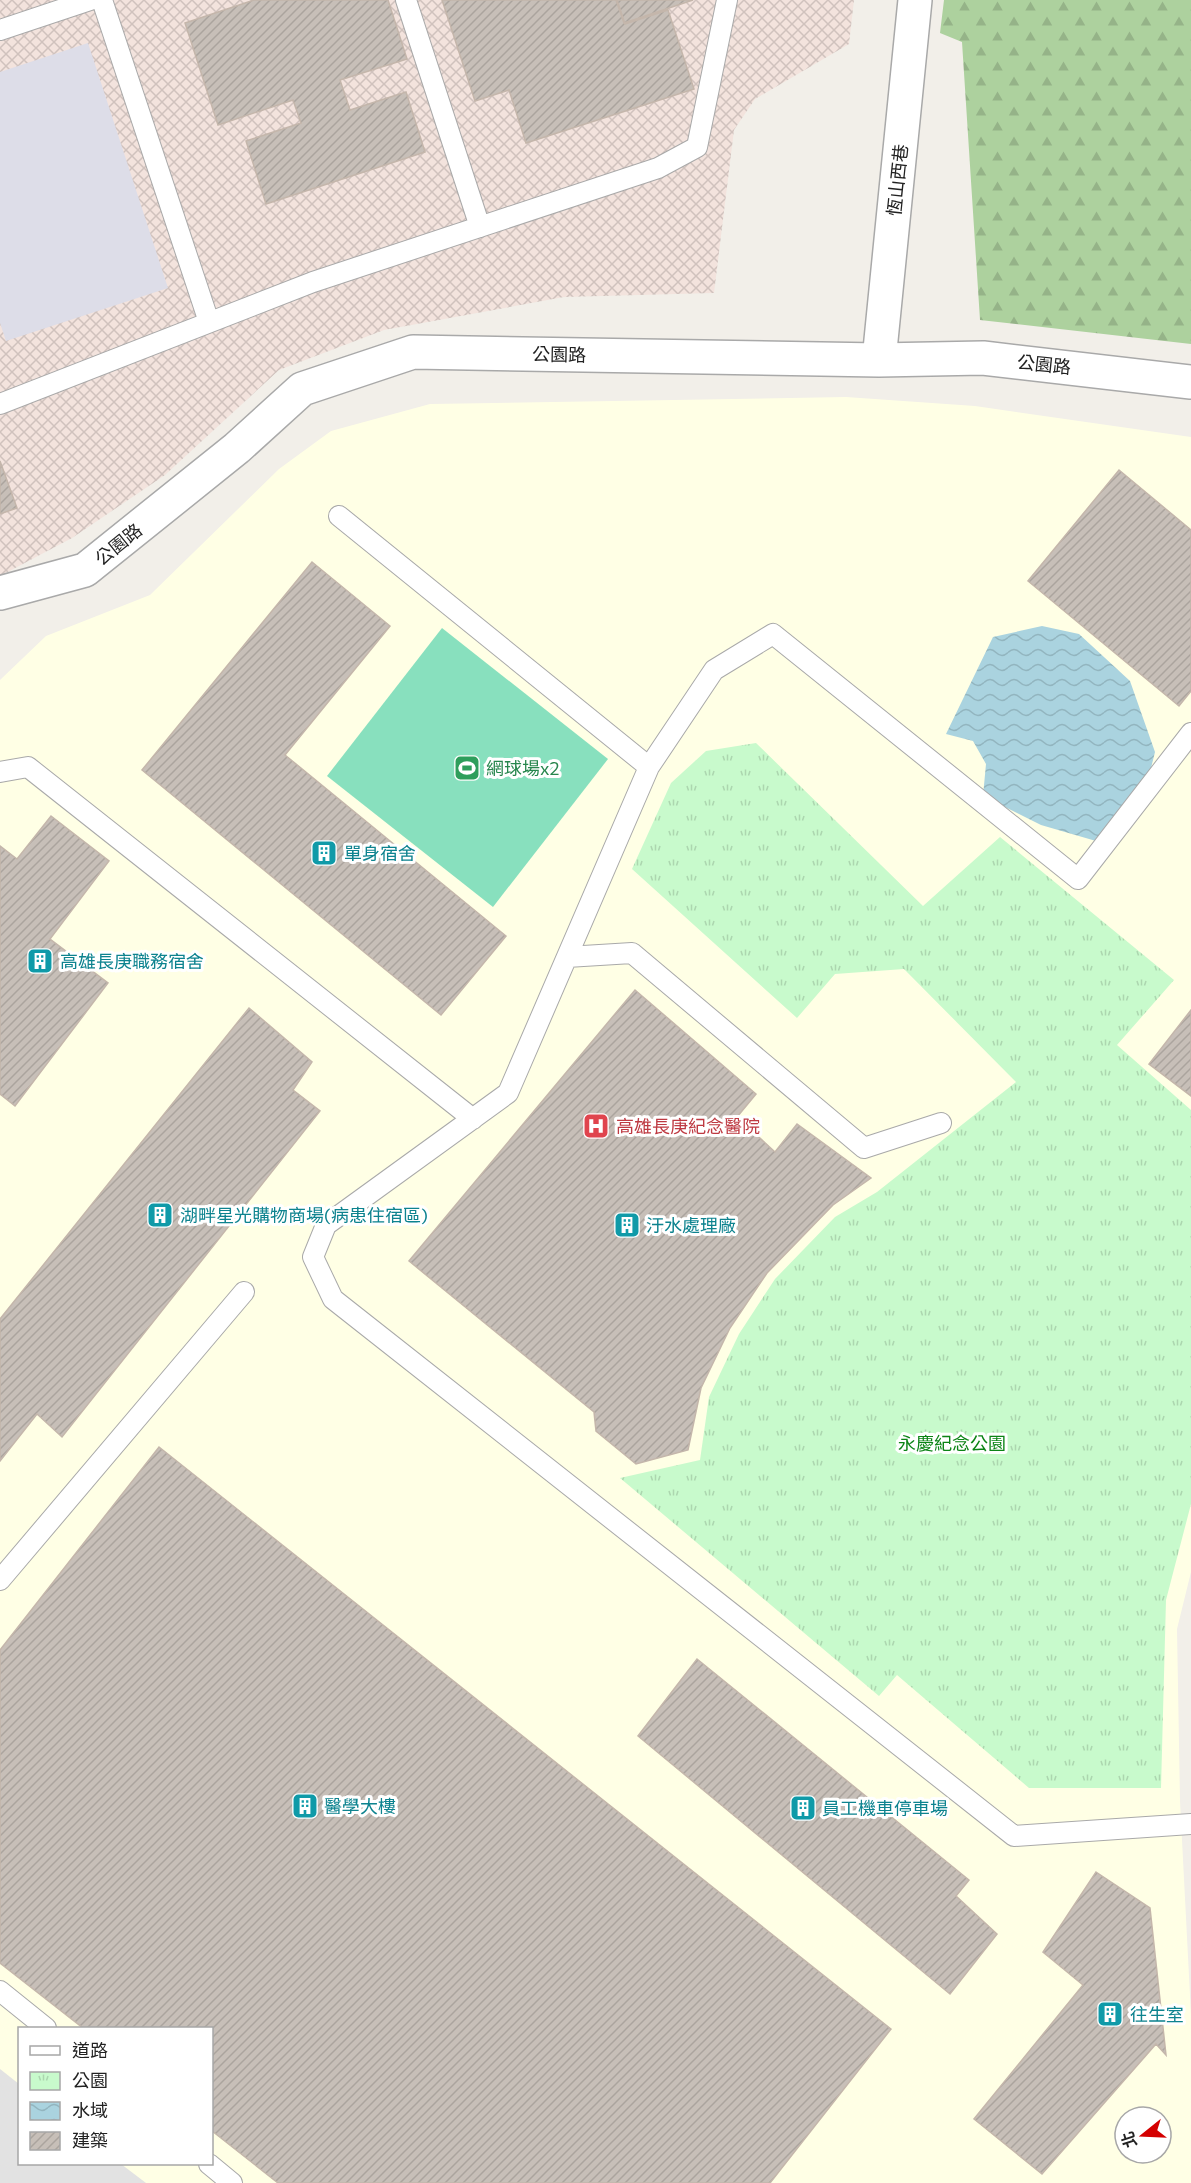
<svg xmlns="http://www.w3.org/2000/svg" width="1191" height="2183" font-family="Commissioner,'Noto Sans TC',sans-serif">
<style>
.education{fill:#ffffe5;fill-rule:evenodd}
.military{fill:url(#military-cross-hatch)}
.forest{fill:url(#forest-firs)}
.park{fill:url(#park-tufts)}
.pitch{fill:#88e0be}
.parking{fill:#e2e2e2}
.plaza{fill:#dddde8}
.water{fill:url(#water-waves)}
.building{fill:url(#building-hatch);stroke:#c4b6ab;stroke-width:1.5}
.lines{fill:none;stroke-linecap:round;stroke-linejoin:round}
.service-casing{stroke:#a9a9a9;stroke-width:22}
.minor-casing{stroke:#a9a9a9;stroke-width:36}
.service{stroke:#fff;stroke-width:20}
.minor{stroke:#fff;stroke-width:33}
.labels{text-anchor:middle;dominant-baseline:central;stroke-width:6;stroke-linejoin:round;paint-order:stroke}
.street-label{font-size:18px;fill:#222;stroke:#fff}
.leisure-label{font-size:18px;fill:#27864d;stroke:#fff;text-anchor:start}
.culture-label{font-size:18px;fill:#0d838f;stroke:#fff;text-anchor:start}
.health-label{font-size:18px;fill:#be3a42;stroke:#fff;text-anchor:start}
.park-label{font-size:18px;fill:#0c8416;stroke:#fff}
</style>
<defs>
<pattern id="military-cross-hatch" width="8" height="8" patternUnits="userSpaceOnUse" patternTransform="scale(1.5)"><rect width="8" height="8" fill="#f3e3dd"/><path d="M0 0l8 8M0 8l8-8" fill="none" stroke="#d0c2bd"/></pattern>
<pattern id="forest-firs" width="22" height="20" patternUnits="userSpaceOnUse" patternTransform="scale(1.5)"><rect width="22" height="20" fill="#add19e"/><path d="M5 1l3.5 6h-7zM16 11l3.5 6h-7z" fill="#95b388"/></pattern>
<pattern id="park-tufts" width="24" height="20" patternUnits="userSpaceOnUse" patternTransform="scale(1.5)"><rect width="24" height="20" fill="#c8facc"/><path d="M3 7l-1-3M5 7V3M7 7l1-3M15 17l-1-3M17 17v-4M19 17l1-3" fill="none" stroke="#acd6af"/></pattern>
<pattern id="water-waves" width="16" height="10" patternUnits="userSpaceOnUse" patternTransform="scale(1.5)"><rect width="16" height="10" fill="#aad3df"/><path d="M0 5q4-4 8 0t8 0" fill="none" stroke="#92b5bf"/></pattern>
<pattern id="building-hatch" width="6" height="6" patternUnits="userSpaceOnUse" patternTransform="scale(1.5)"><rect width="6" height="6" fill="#c7bfb8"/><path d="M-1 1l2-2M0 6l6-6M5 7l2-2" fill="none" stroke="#aba49e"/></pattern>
</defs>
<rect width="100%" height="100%" fill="#f2efe9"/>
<path class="education" d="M846,397L975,406L1191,437V1572L1177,1629L1180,1801L1191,2015V2183H0V680L46,636L150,595L279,469L331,431L430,404ZM20,2028H212V2164H20ZM1125,2117H1161V2153H1125Z"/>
<path class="military" d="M0,0H854L849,44L755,99L734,130L714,293L564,297L384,330L279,370L165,475L72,538L0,576Z"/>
<path class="forest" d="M944,0H1191V344L980,320L962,42L940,33Z"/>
<path class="park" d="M756,743L923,906L1000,837L1174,980L1117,1045L1191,1110V1504L1166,1600L1161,1788H1029L897,1675L879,1696L620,1478L700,1460L709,1397L739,1334L775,1279L835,1217L877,1192L1016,1082L904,969L835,974L797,1018L632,869L671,783L706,751Z"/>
<path class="pitch" d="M442,628L608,759L493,907L327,776Z"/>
<path class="parking" d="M0,2069L19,2084L20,2164H121L146,2183H0Z"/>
<path class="plaza" d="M88,43L168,288L6,341L0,323V72Z"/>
<path class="water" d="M1042,626L1079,634L1130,681L1155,752L1148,780L1096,841L1041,825L983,796L986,764L973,741L946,734L993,637Z"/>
<path class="building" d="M254,0H388L407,59L340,80L350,110L406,92L425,152L266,204L246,141L301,123L293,100L218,125L185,23Z
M442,0H617L625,24L668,10L694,89L526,143L509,90L475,101Z
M616,0H693L624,23Z
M0,461L17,508L0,514Z
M1119,470L1191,530V691L1179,706L1028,581Z
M312,562L390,626L285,755L506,936L441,1015L142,770Z
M51,816L109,861L50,939L108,983L15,1106L0,1094V846L17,859Z
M635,990L756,1094L737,1117L775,1152L797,1124L871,1178L833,1205L767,1273L730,1328L701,1388L688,1450L636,1464L596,1431L594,1412L409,1261Z
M249,1008L312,1062L293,1090L320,1111L62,1437L37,1414L0,1461V1319Z
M1191,1010V1096L1149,1064Z
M159,1447L891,2029L770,2183H278L212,2131V2028H83L0,1963V1650Z
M697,1659L969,1880L956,1896L997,1934L950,1994L638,1736Z
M1096,1872L1150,1908L1166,2055L1156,2044L1042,2174L974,2119L1083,1985L1043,1952Z"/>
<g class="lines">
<g class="service-casing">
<path id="service" d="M102,0L209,322
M406,0L480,227
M0,30L90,0
M0,404L313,282L658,168L697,147L727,0
M339,516L649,767
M1191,733L1078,879L773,634L714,670L649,767L508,1093L326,1225L313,1257L333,1299L1014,1836L1191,1824
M0,772L28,767L473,1119
M567,957L632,953L864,1148L941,1123
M0,1580L244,1292
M0,1991L46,2028
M209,2164L232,2183"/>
</g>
<g class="minor-casing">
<path id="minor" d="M879,360L915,0
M0,593L85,570L237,448L302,389L413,352L879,360L983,358L1191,382"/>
</g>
<use href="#service" class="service"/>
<use href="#minor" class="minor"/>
</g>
<defs>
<g id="stadium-square" transform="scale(1.35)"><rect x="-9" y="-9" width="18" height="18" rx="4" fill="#2e9e5b" stroke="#fff"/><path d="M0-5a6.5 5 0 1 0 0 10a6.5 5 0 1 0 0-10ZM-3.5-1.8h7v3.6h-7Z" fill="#fff"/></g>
<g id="building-square" transform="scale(1.35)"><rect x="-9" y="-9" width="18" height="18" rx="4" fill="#0f9aa8" stroke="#fff"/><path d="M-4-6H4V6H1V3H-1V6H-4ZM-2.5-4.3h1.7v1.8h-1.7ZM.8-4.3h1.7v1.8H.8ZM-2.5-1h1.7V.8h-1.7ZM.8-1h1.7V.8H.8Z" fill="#fff"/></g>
<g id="hospital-square" transform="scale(1.35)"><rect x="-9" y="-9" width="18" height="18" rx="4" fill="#e0444e" stroke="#fff"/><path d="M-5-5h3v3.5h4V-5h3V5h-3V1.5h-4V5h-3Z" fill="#fff"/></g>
</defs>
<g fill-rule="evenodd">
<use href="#stadium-square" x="467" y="768"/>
<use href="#building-square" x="324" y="853"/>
<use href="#building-square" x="40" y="961"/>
<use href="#hospital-square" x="596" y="1126"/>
<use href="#building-square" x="160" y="1215"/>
<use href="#building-square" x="627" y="1225"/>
<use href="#building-square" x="305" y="1806"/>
<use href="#building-square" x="803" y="1808"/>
<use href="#building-square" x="1110" y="2014"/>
</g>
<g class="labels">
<g class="street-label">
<text transform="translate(897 180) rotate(-84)">恆山西巷</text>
<text transform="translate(559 354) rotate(1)">公園路</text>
<text transform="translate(1044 364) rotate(6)">公園路</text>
<text transform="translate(118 544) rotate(-39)">公園路</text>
</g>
<g class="leisure-label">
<text x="486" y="768">網球場x2</text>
</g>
<g class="culture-label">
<text x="344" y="853">單身宿舍</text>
<text x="60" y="961">高雄長庚職務宿舍</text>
<text x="180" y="1215">湖畔星光購物商場(病患住宿區)</text>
<text x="646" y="1225">汙水處理廠</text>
<text x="324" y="1806">醫學大樓</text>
<text x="822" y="1808">員工機車停車場</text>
<text x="1130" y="2014">往生室</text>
</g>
<g class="health-label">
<text x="616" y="1126">高雄長庚紀念醫院</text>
</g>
<g class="park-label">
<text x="952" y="1443">永慶紀念公園</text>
</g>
</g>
<rect x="18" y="2027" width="195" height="138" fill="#ffffff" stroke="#a7a7a7" stroke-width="1.5"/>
<rect x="30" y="2046" width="30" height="9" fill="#ffffff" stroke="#a7a7a7" stroke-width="1.5"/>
<text x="72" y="2057" font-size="18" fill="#222222">道路</text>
<rect x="30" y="2072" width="30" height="18" fill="url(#park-tufts)" stroke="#a7a7a7" stroke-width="1.5"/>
<text x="72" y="2087" font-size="18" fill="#222222">公園</text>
<rect x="30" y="2102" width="30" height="18" fill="url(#water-waves)" stroke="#a7a7a7" stroke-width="1.5"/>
<text x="72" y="2117" font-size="18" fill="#222222">水域</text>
<rect x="30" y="2132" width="30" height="18" fill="url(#building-hatch)" stroke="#a7a7a7" stroke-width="1.5"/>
<text x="72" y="2147" font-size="18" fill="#222222">建築</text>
<g transform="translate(1143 2135) rotate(252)"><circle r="28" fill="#ffffff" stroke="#a7a7a7" stroke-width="1.5"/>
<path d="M0-4.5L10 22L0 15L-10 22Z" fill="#d40000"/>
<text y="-9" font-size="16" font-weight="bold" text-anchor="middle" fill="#222222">北</text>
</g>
</svg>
